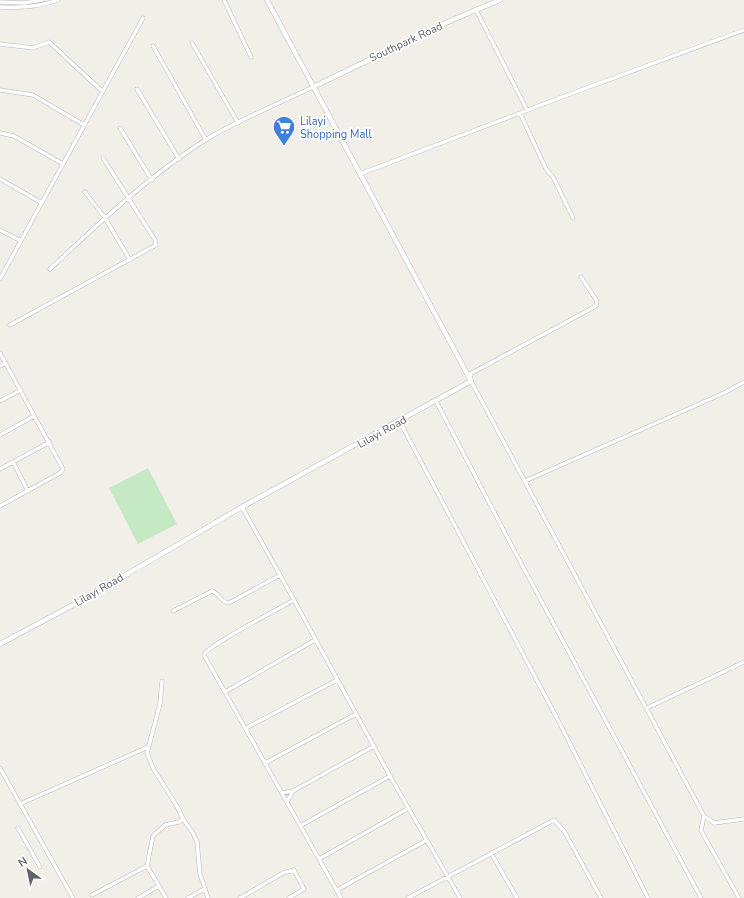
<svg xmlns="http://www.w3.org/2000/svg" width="744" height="898" font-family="'Nunito Sans',sans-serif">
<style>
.grass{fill:#c5e8c5}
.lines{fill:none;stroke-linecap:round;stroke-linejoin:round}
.minor-casing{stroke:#b5b8bc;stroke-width:4.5}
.tertiary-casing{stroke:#b5b8bc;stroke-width:5.5}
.minor{stroke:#fff;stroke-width:3.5}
.tertiary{stroke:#fff;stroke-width:4.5}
.labels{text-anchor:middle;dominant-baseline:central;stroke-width:3.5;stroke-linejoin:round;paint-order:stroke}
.street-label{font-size:11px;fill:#5f6368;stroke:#fff}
.shop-label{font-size:11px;fill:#366cbe;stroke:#fff;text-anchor:start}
</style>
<rect width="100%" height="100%" fill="#f1efe8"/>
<path class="grass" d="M148,468L177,524L138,544L109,488Z"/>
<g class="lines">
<g class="minor-casing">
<path id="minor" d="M224,0L251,57
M0,2L24,3L42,0
M0,7C21,8 38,7 58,0
M476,10L527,110
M192,43L238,123
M0,44L33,48L49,42L102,91
M153,46L206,140
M137,89L179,159
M0,90L33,95L84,125
M520,113L546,169L553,177L573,218
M120,128L152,180
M0,133L14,136L63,164
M360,174L562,97L744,30
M0,179L42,203
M85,192L105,218L130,260
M0,230L21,241
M50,269C99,223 150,175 207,139C240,119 278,104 313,87
M581,277L597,301L596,306L470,374L471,381L704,816L714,823L744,819
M0,279L143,18
M10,325L156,245L155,240L103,158
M0,353L63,469L60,473L0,506
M0,366L6,363
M0,401L21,390
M436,401L515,552L701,898
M400,422L559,722L648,898
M0,435L34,416
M13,462L28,491
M0,469L50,442
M525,481L724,393L744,382
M242,507L294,600
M173,611L212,591C219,593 221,603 229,603L280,575
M225,692L315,640
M647,708L744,662
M246,728L337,680
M265,763L356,714
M0,768L73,898
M293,791L374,746
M282,793L293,791L287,802
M20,804L148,747
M704,816L701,830L704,836L739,898
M183,819L193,833L197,842L200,874L208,898
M300,826L390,776
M18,828L40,867
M491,853L517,898
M319,859L409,808
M147,866L166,898
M337,890L427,840
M92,895L147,866L153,836L165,825L179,822L183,819L178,808L153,768L147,753L160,704L162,681
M138,898L159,886
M188,898L204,889
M240,898L283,873L294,870L304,889L289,898
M341,898L204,655C206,646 281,608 294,600L390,776L460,898
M408,898L554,820L564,831L601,898"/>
</g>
<g class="tertiary-casing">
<path id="tertiary" d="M313,87L452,20L500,0
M0,644L88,597L242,507L471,381L267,0"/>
</g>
<use href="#minor" class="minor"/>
<use href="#tertiary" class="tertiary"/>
</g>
<defs>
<g id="supermarket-pin" transform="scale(1.15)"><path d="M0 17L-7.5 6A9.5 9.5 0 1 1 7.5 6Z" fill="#3f7fe0" stroke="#fff"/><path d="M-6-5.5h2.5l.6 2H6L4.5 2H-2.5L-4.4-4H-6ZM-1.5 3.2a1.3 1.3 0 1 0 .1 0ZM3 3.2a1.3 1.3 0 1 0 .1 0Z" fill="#fff"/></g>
</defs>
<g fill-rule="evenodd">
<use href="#supermarket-pin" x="284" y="127"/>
</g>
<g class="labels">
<g class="street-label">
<text transform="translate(406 42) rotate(-25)">Southpark Road</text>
<text transform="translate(382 432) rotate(-29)">Lilayi Road</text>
<text transform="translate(99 590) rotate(-30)">Lilayi Road</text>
</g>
<g class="shop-label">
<text x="300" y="121">Lilayi<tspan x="300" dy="13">Shopping Mall</tspan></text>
</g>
</g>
<g transform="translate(28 870) rotate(327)" stroke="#ffffff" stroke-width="3" paint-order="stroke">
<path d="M0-3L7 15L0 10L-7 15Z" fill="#5f6368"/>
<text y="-6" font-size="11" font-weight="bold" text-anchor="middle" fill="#5f6368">N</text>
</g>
</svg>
